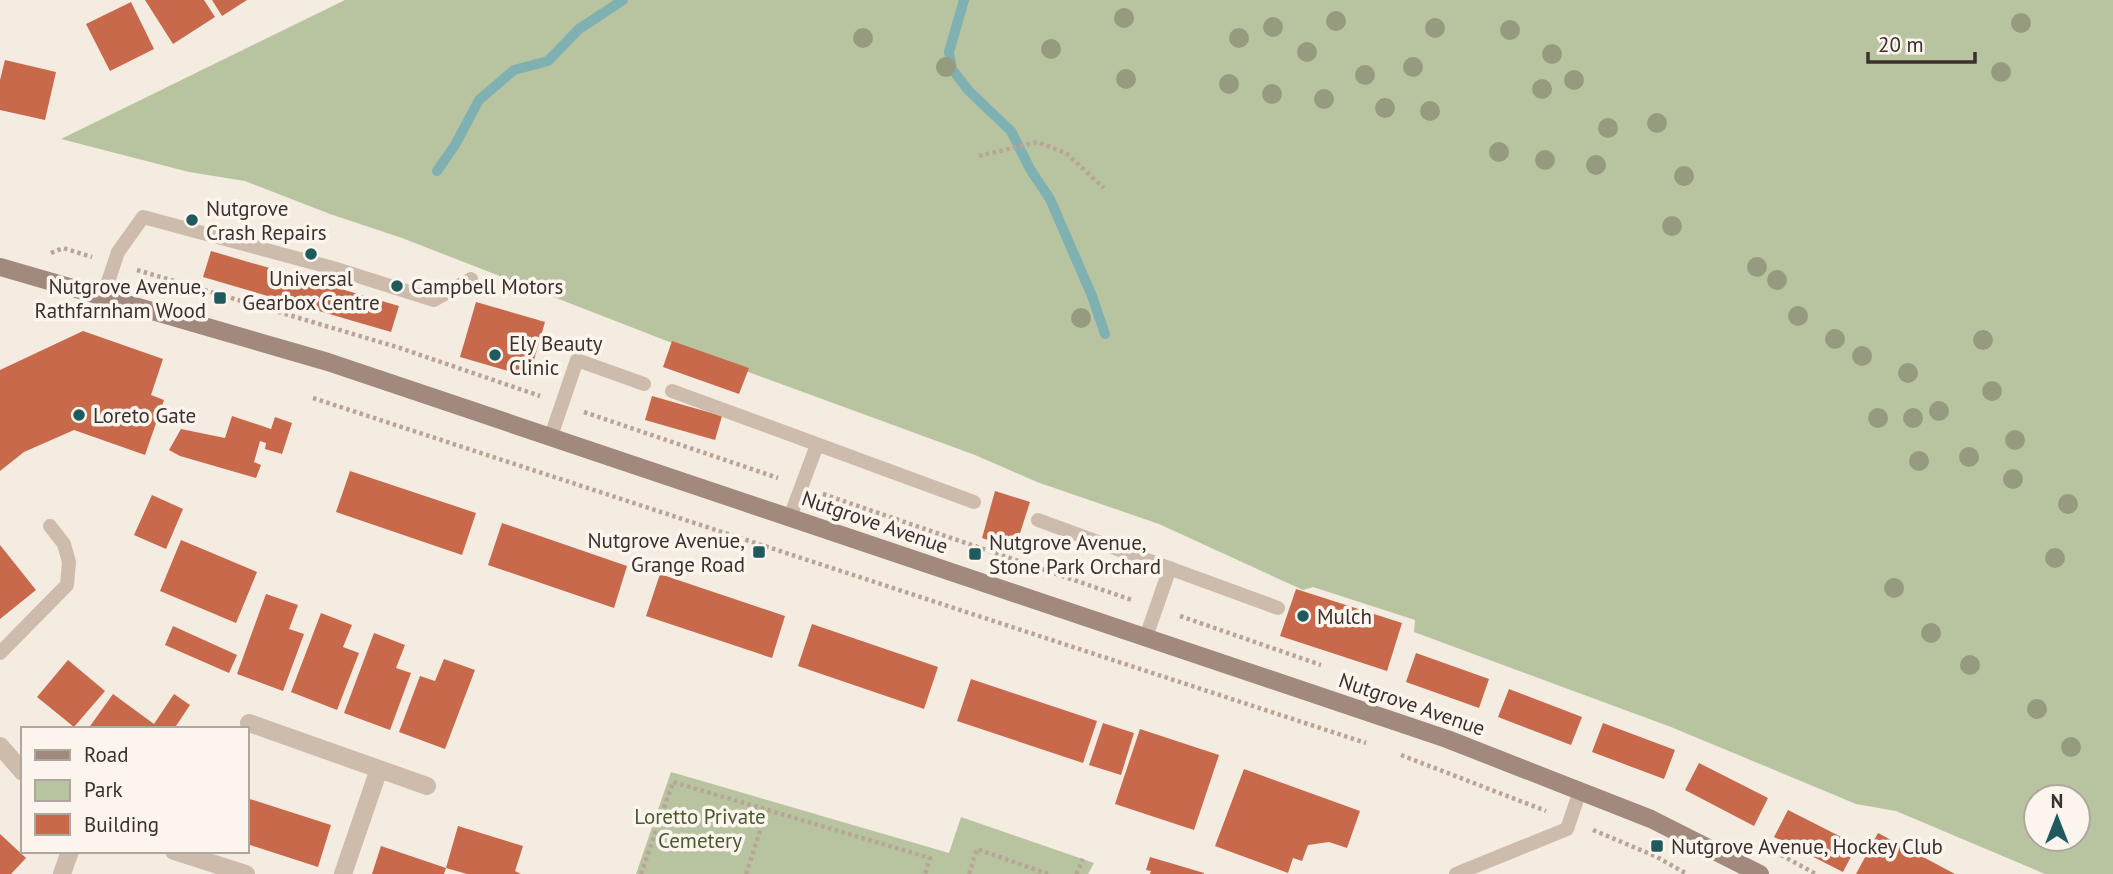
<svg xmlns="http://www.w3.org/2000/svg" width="2113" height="874" font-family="'PT Sans',sans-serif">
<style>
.green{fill:#b8c4a0;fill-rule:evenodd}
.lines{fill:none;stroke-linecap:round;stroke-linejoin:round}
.stream{stroke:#7fb0b2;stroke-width:10}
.building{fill:#c8694b}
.path{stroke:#b9a596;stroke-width:4.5;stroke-dasharray:3.5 3.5;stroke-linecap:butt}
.lane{stroke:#cdbbac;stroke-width:14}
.street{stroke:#cdbbac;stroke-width:18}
.secondary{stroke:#a18a7d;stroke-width:18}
.tree{fill:#969b7f}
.poi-dot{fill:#1f5a5e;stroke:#fbf5ee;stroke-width:2.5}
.labels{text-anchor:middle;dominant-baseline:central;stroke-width:7;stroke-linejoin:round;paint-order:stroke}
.poi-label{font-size:21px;fill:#3b302b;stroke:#fbf5ee;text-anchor:start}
.street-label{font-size:21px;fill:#3b302b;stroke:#fbf5ee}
.park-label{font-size:21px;fill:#4a5a2e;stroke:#fbf5ee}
</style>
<rect width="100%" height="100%" fill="#f4ebe1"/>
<path class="green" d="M345,0H2113V874H2045L1896,811L1856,804L1671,727L1414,632L1415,620L1313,587L1303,590L1159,524L1037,482L975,455L721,362L402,238L330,214L245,181L189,172L61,139ZM2036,797H2078V839H2036Z
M671,772L949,853L961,817L1094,863L1088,874H636Z"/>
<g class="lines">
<path class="stream" d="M964,0L949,52L952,69L969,91L1011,131L1030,169L1050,199L1092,296L1105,334
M437,171L455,145L479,100L514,70L548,61L579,29L623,0"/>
</g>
<path class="building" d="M145,0H204L215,17L173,44Z
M212,0H247L222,16Z
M131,2L154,49L110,71L86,24Z
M5,60L56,72L45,120L0,110V80Z
M211,251L399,306L391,332L203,277Z
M476,302L545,322L529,377L460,357Z
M83,331L163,359L151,395L164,400L145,455L74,430L24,452L0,471V370Z
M672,341L749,368L739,394L663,367Z
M652,396L722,416L715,440L645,420Z
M232,416L271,429L275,417L292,423L282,454L265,449L266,443L260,441L254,462L261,465L256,478L180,456L169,450L181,429L225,438Z
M350,471L476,513L462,555L336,512Z
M995,491L1030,502L1015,549L982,538Z
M152,495L183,509L166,549L134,535Z
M502,523L627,566L614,608L488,565Z
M181,540L257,572L236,623L160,591Z
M0,545L36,590L0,619Z
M660,574L785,616L772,658L646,616Z
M1296,589L1402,623L1387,671L1280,636Z
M266,594L298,605L289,629L304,634L283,691L237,674Z
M321,613L352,625L343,647L359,653L337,710L291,692Z
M812,624L938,667L924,709L798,666Z
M173,626L237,655L229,673L165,645Z
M374,633L405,645L396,668L411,673L390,730L344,713Z
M1416,653L1489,679L1479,708L1406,682Z
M444,659L475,670L445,749L399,732L420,676L435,681Z
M68,660L105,691L74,727L37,697Z
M971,679L1097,721L1083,763L957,721Z
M1509,689L1582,717L1571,745L1498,717Z
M113,694L154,724L174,694L190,705L174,729H88Z
M1103,723L1134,733L1121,775L1089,765Z
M1603,723L1675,750L1664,779L1592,752Z
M1140,729L1219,755L1194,830L1115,804Z
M1699,763L1768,798L1754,826L1685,790Z
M1244,769L1360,811L1347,848L1329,842L1308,845L1302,861L1293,858L1288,873L1215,846Z
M247,798L331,825L318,867L247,844Z
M1788,810L1857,845L1843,872L1774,837Z
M458,826L523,846L515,871L521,874H467L446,868Z
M1878,833L1955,874H1856Z
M0,834L26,858L11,874H0Z
M381,846L446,868L444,874H372Z
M1150,857L1204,873V874H1150L1151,871L1146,870Z"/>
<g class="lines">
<path class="path" d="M979,156L1037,142L1066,153L1104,188
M51,253L63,248L92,257
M137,270L400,348L540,396
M313,398L1366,743
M584,412L778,478
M823,494L1132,600
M1180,616L1321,665
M1401,755L1546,811
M1593,830L1655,856L1687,874
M1781,855L1816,874
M641,874L673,782L930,858L925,874
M746,874L767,810
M969,874L977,849L1048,874
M1076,874L1083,859"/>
<path class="lane" d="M103,297L118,252L143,217L333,268L434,300L471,279
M672,391L974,502
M551,436L577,360L644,384
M790,517L817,445
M1038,520L1278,608
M1146,637L1170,568
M0,653L67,585L69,562L64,544L50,526
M1456,874L1567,829L1580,791"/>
<path class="street" d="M249,723L427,786
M0,746L23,772
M174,851L246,874
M62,874L70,851
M343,874L379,769"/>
<path class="secondary" d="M0,267L328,362L1447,739L1651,819L1760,874"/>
</g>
<g class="tree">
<circle cx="1124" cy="18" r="10"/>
<circle cx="1336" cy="21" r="10"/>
<circle cx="2021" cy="23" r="10"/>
<circle cx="1273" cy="27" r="10"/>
<circle cx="1435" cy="28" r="10"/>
<circle cx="1510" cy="30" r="10"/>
<circle cx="863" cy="38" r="10"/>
<circle cx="1239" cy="38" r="10"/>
<circle cx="1051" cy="49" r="10"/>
<circle cx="1307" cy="52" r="10"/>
<circle cx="1552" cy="54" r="10"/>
<circle cx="946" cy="67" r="10"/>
<circle cx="1413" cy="67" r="10"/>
<circle cx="2001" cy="72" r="10"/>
<circle cx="1365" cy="75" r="10"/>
<circle cx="1126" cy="79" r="10"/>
<circle cx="1574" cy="80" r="10"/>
<circle cx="1229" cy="84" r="10"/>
<circle cx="1542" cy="89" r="10"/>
<circle cx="1272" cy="94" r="10"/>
<circle cx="1324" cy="99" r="10"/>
<circle cx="1385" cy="108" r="10"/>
<circle cx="1430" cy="111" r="10"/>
<circle cx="1657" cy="123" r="10"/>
<circle cx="1608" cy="128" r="10"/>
<circle cx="1499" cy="152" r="10"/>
<circle cx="1545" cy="160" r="10"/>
<circle cx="1596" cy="165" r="10"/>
<circle cx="1684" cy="176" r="10"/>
<circle cx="1672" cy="226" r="10"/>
<circle cx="1757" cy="267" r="10"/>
<circle cx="1777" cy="280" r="10"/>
<circle cx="1798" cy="316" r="10"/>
<circle cx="1081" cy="318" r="10"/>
<circle cx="1835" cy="339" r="10"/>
<circle cx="1983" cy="340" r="10"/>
<circle cx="1862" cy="356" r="10"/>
<circle cx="1908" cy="373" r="10"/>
<circle cx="1992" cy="391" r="10"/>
<circle cx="1939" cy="411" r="10"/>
<circle cx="1878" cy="418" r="10"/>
<circle cx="1913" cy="418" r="10"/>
<circle cx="2015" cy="440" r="10"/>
<circle cx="1969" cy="457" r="10"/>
<circle cx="1919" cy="461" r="10"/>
<circle cx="2013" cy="479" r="10"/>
<circle cx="2068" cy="504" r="10"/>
<circle cx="2055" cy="558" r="10"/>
<circle cx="1894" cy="588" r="10"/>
<circle cx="1931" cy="633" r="10"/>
<circle cx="1970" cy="665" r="10"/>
<circle cx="2037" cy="709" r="10"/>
<circle cx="2071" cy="747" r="10"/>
</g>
<g class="poi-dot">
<circle cx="192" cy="220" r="7"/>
<circle cx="311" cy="254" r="7"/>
<circle cx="397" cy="286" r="7"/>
<rect x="213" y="291" width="14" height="14" rx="3.5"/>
<circle cx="495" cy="355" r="7"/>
<circle cx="79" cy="415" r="7"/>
<rect x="752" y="545" width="14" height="14" rx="3.5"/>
<rect x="968" y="547" width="14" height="14" rx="3.5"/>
<circle cx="1303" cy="616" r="7"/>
<rect x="1650" y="839" width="14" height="14" rx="3.5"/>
</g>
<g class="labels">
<g class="poi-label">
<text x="206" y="208">Nutgrove<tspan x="206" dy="24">Crash Repairs</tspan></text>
<text x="311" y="278" text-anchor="middle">Universal<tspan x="311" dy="24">Gearbox Centre</tspan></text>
<text x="206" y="286" text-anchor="end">Nutgrove Avenue,<tspan x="206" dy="24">Rathfarnham Wood</tspan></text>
<text x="411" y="286">Campbell Motors</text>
<text x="509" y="343">Ely Beauty<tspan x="509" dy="24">Clinic</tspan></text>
<text x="93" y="415">Loreto Gate</text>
<text x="745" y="540" text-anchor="end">Nutgrove Avenue,<tspan x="745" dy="24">Grange Road</tspan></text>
<text x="989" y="542">Nutgrove Avenue,<tspan x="989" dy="24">Stone Park Orchard</tspan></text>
<text x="1317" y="616">Mulch</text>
<text x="1671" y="846">Nutgrove Avenue, Hockey Club</text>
</g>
<g class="street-label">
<text transform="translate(875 522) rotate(19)">Nutgrove Avenue</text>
<text transform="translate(1412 704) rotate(19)">Nutgrove Avenue</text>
</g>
<g class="park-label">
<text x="700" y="816">Loretto Private<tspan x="700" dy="24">Cemetery</tspan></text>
</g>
</g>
<rect x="21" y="727" width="228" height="126" fill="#fbf5ee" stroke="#aea6a0" stroke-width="2"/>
<rect x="35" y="750" width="35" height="10" fill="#a18a7d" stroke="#aea6a0" stroke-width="2"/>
<text x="84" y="762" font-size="21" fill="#3b302b">Road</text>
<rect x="35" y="780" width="35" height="21" fill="#b8c4a0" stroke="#aea6a0" stroke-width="2"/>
<text x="84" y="797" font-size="21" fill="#3b302b">Park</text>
<rect x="35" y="814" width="35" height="21" fill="#c8694b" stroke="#aea6a0" stroke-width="2"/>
<text x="84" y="832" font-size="21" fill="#3b302b">Building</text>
<g transform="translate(2057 818)"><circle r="33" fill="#fbf5ee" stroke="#aea6a0" stroke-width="2"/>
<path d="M0-5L12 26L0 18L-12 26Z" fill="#1f5a5e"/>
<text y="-10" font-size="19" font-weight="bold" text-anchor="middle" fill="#3b302b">N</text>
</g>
<path d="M1868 52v10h107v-10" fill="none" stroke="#3b302b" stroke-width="3.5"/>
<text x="1878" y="52" font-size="21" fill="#3b302b" stroke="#fbf5ee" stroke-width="5" paint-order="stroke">20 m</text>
</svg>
